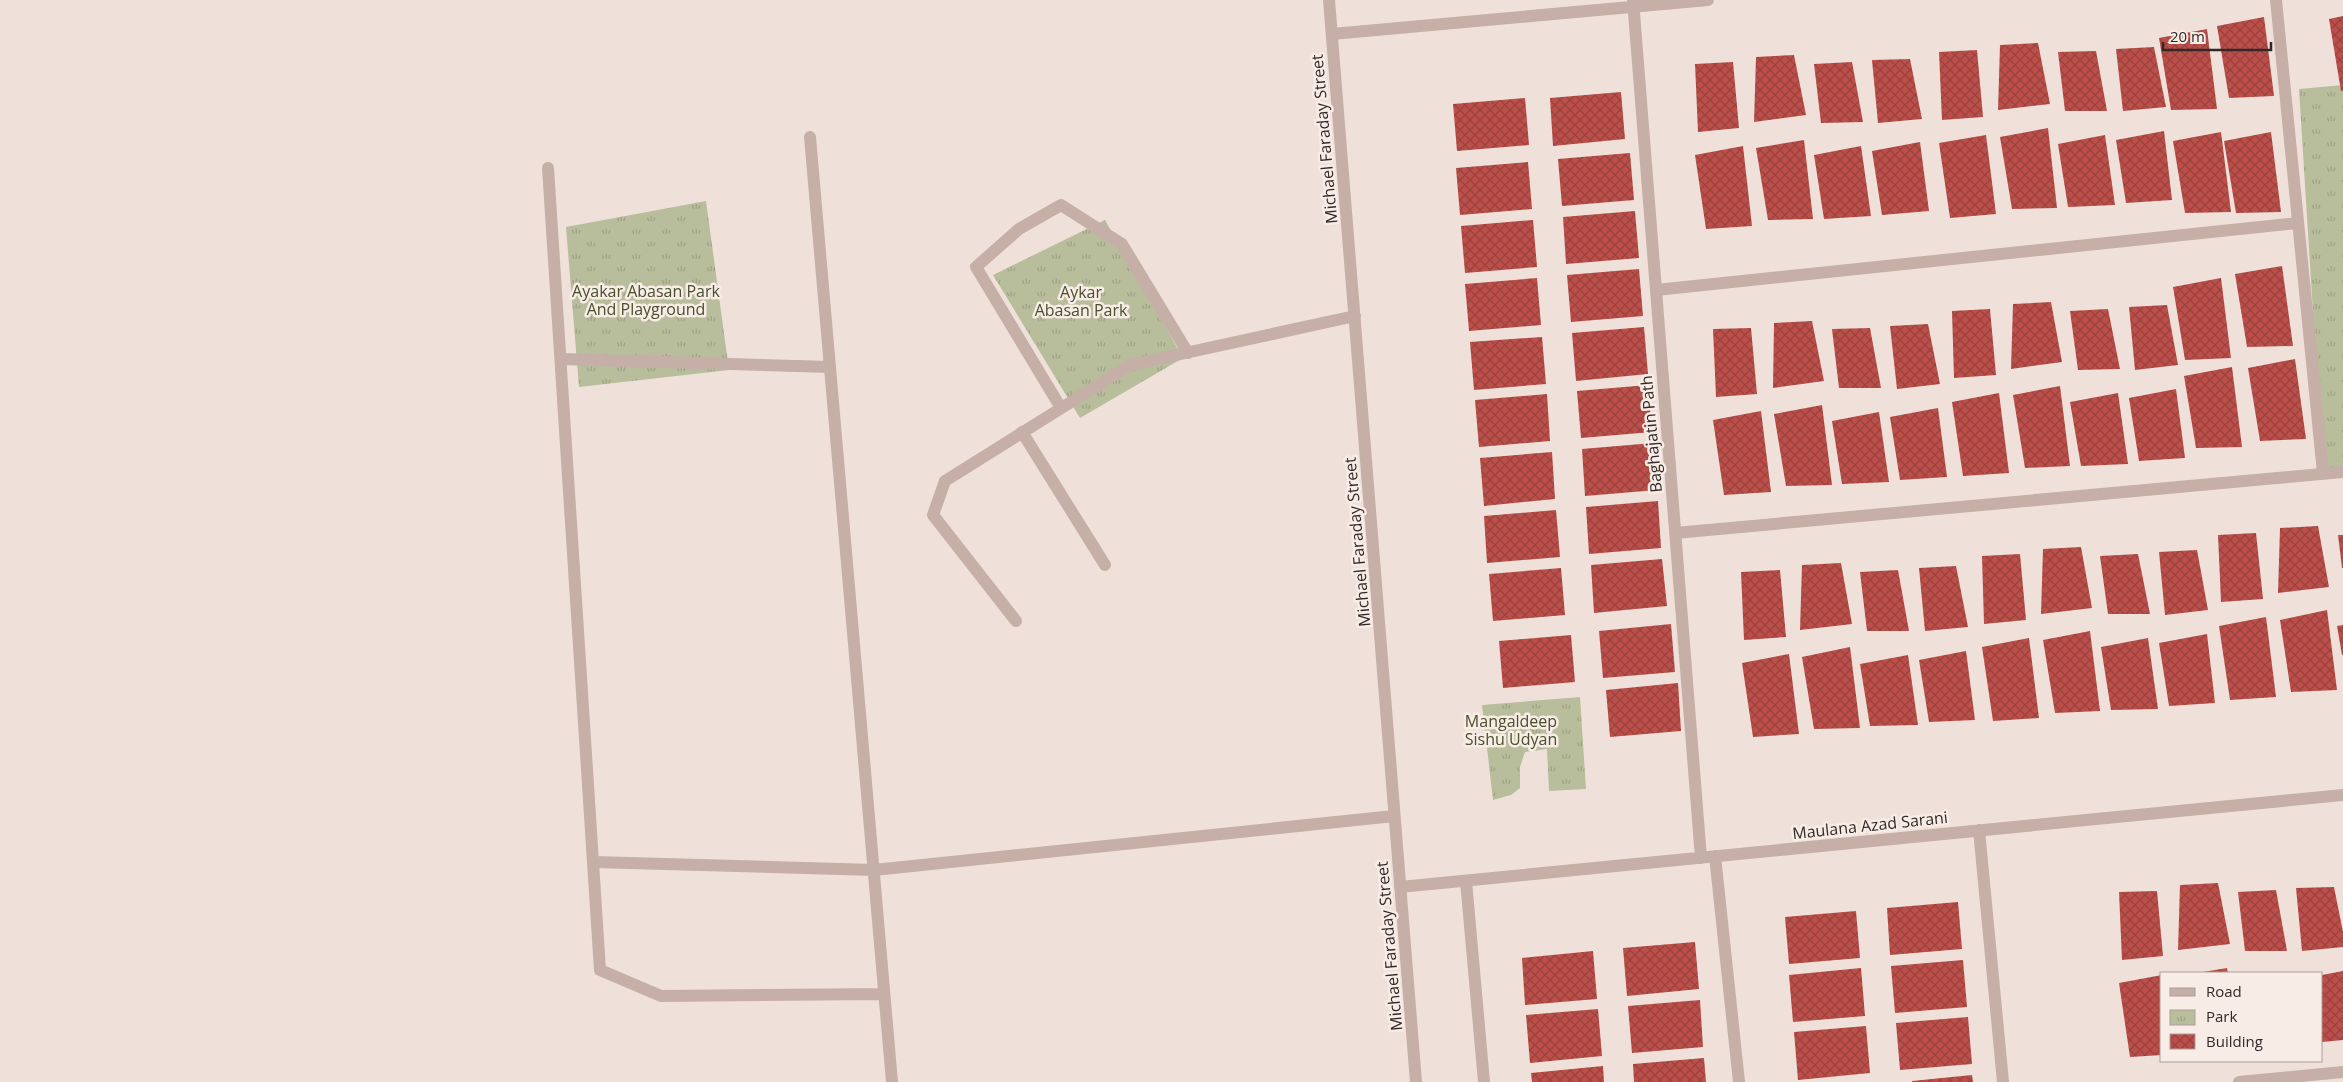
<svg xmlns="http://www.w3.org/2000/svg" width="2343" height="1082" font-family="'Open Sans',sans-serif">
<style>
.park{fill:url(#park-tufts)}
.building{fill:url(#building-cross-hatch)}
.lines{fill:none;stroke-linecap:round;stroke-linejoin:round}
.minor{stroke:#c6afa7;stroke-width:12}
.labels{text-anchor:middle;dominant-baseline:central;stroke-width:5;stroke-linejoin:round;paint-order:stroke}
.street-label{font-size:16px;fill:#332827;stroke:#f7ece6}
.park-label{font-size:16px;fill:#4a4f2d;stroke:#f7ece6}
</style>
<defs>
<pattern id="park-tufts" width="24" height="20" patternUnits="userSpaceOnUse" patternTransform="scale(1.25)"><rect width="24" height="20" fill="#b8bd9b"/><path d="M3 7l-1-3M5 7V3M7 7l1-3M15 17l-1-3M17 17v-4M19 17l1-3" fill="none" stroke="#9fa286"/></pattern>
<pattern id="building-cross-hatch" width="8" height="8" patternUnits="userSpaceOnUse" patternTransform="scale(1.25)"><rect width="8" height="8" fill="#bd4f4a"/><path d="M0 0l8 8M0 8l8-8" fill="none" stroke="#9a423e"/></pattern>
</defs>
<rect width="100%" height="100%" fill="#efe1da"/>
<path class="park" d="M2343,85V471L2323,473L2299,89Z
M706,201L729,370L579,387L566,227Z
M1105,220L1183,358L1080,418L993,275Z
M1580,697L1586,789L1549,791L1547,749L1525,752L1520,767V788L1511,795L1493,800L1482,705Z"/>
<path class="building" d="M2343,16V91H2341L2329,19Z
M2264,17L2274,96L2229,98L2217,26Z
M2207,29L2217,109L2171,110L2159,38Z
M2038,43L2050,104L1998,110L2000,45Z
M2154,47L2166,107L2123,111L2116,49Z
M1977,50L1983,117L1942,120L1939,52Z
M2096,51L2107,111H2065L2058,52Z
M1794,55L1806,115L1754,122L1756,57Z
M1910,59L1922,119L1878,123L1872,60Z
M1733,62L1739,128L1698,132L1695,64Z
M1852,62L1863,122L1821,123L1814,64Z
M1621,92L1625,139L1553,146L1550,98Z
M1525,98L1529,145L1457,151L1453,104Z
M2048,128L2057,208L2012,209L2000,137Z
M2164,131L2172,200L2126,203L2116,140Z
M2221,132L2231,212L2185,213L2173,141Z
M2271,132L2281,212L2236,213L2224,141Z
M1986,135L1996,214L1950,218L1939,143Z
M2105,135L2115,205L2068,207L2058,144Z
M1804,140L1813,219L1768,220L1756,148Z
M1920,142L1929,211L1882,215L1872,151Z
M1743,146L1752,226L1706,229L1695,155Z
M1861,146L1871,216L1824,219L1814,155Z
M1630,153L1634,200L1562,206L1558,159Z
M1528,162L1532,209L1460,215L1456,168Z
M1635,211L1639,258L1566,264L1563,217Z
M1533,220L1537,267L1465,273L1461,226Z
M2282,266L2293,346L2247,347L2235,274Z
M1639,269L1643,316L1571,322L1567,275Z
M1537,278L1541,325L1469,331L1465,284Z
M2221,278L2231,358L2185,360L2173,287Z
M2051,302L2062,362L2011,369L2013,304Z
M2167,305L2178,365L2135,370L2129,307Z
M1990,309L1996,375L1954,378L1952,311Z
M2108,309L2120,369L2078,370L2070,311Z
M1812,321L1824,381L1773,388L1774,323Z
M1928,324L1940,384L1897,389L1890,326Z
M1644,327L1648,374L1576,381L1572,333Z
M1751,328L1757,394L1716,397L1713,329Z
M1870,328L1881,388H1839L1832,329Z
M1542,337L1546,384L1474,390L1470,342Z
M2295,359L2306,439L2260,441L2248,368Z
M2232,367L2242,447L2196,448L2184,376Z
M1648,385L1652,432L1581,438L1577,391Z
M2060,386L2070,466L2025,468L2013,395Z
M2176,389L2185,458L2139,461L2129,398Z
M1999,393L2009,473L1963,476L1952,402Z
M2118,393L2128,464L2081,466L2070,402Z
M1547,394L1550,441L1479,447L1475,400Z
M1822,405L1832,485L1786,486L1774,414Z
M1938,408L1947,477L1900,480L1890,417Z
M1761,411L1771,492L1724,495L1713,420Z
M1879,412L1889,482L1842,484L1832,421Z
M1653,443L1657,490L1585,496L1582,449Z
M1552,452L1555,499L1484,506L1480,458Z
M1658,501L1661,548L1589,554L1586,507Z
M1556,510L1560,557L1487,563L1484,516Z
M2318,526L2329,587L2278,593L2280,528Z
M2256,533L2263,599L2221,602L2218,535Z
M2338,535H2343V568H2342Z
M2081,547L2092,608L2041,614L2043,549Z
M2197,550L2208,610L2165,615L2159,552Z
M2020,554L2026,620L1984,624L1982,556Z
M2138,554L2150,614H2108L2100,556Z
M1662,559L1667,606L1594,613L1591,565Z
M1841,563L1852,624L1800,630L1802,565Z
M1956,566L1968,627L1925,631L1919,568Z
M1561,568L1565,615L1493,621L1489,574Z
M1780,570L1786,637L1744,640L1741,572Z
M1898,570L1909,631H1867L1860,572Z
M2327,610L2337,690L2291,692L2280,620Z
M2266,617L2276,697L2230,700L2219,626Z
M1671,624L1675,672L1603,678L1599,631Z
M2343,625V655H2342L2337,626Z
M2090,631L2100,711L2055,713L2043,640Z
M2207,634L2215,703L2169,706L2159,643Z
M1571,635L1575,682L1503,688L1499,641Z
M2029,638L2039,718L1993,721L1982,647Z
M2148,638L2158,709L2111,710L2101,647Z
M1850,647L1860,728L1814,729L1802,657Z
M1966,651L1975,720L1929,722L1919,660Z
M1789,654L1799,734L1753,737L1742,663Z
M1908,655L1918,725L1870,726L1860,664Z
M1678,683L1681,731L1610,737L1606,690Z
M2218,883L2230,944L2178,950L2180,885Z
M2334,887L2343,932V947L2302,951L2296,888Z
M2276,890L2287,951H2245L2238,892Z
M2157,891L2163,956L2122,960L2119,892Z
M1958,902L1962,949L1890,955L1887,908Z
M1856,911L1860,958L1789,964L1785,917Z
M1695,942L1699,989L1627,996L1623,948Z
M1593,951L1597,999L1525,1005L1522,958Z
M1963,960L1967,1007L1895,1013L1891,966Z
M1861,968L1865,1016L1793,1022L1789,975Z
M2227,968L2228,973H2203V972Z
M2343,971V1040L2322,1042V975Z
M2162,975V1055L2130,1057L2119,983Z
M1700,1000L1703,1047L1632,1053L1628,1006Z
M1598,1009L1602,1056L1530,1063L1526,1015Z
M1968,1017L1972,1064L1900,1070L1896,1023Z
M1866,1026L1870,1073L1798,1080L1794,1032Z
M1704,1058L1706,1082H1634L1633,1064Z
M1603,1066L1604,1082H1532L1531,1073Z
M1972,1075L1973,1082H1912V1081Z"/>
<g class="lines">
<path class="minor" d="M1329,0L1416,1082
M1633,0L1701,858
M2276,0L2323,473
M1332,34L1708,0
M810,137L892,1082
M548,168L600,970L661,996L884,994
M1656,290L2298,223
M561,359L830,367
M1061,408L976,267L1019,229L1061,205L1122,244L1188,353
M1022,432L1105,565
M1675,533L2343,472
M1016,621L933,515L945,481L1130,365L1355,316
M1979,830L2003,1082
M1715,856L1739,1082
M593,862L874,870L1394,816
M1466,881L1484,1082
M1400,887L2343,795
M2239,1082L2343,1072"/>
</g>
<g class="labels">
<g class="street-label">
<text transform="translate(1324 139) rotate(-95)">Michael Faraday Street</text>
<text transform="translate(1651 434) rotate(-95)">Baghajatin Path</text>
<text transform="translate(1357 542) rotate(-95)">Michael Faraday Street</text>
<text transform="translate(1870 825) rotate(-6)">Maulana Azad Sarani</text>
<text transform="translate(1389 946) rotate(-95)">Michael Faraday Street</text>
</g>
<g class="park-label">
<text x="646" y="291">Ayakar Abasan Park<tspan x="646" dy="18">And Playground</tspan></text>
<text x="1081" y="292">Aykar<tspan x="1081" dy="18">Abasan Park</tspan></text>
<text x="1511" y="721">Mangaldeep<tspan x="1511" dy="18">Sishu Udyan</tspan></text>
</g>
</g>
<rect x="2160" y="972" width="162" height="90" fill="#f7ece6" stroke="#a99e9a"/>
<rect x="2170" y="988" width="25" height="8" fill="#c6afa7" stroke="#a99e9a"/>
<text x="2206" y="997" font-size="15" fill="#332827">Road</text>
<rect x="2170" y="1010" width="25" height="15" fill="url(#park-tufts)" stroke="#a99e9a"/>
<text x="2206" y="1022" font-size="15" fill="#332827">Park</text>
<rect x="2170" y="1034" width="25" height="15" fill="url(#building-cross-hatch)" stroke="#a99e9a"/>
<text x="2206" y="1047" font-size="15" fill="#332827">Building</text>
<path d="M2163 42v8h108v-8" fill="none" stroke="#332827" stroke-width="2.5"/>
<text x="2170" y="42" font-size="15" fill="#332827" stroke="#f7ece6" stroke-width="4" paint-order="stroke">20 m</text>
</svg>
